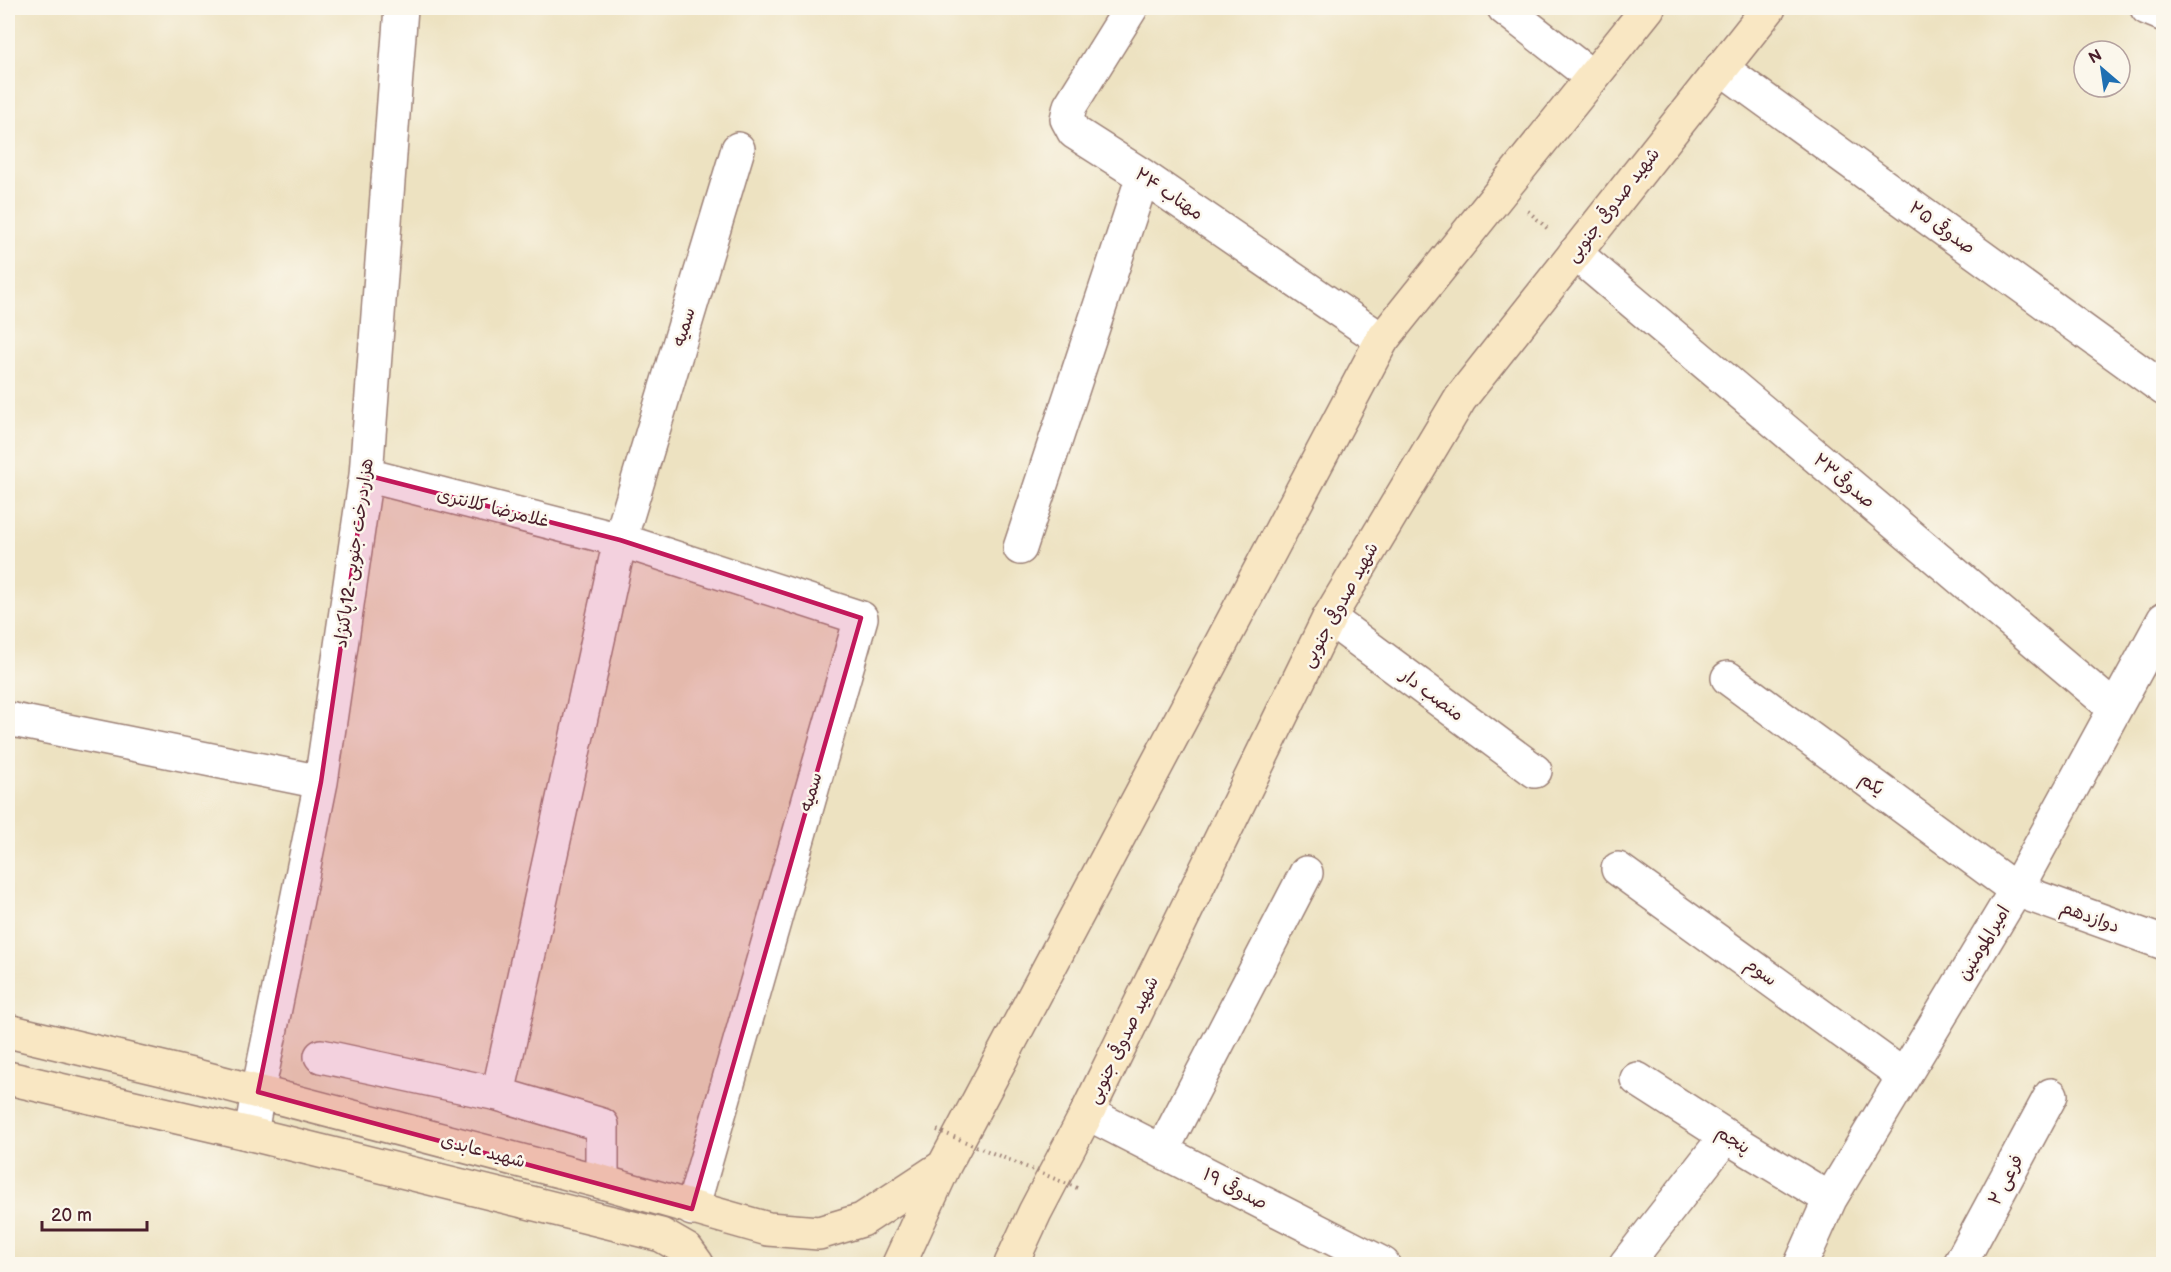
<svg xmlns="http://www.w3.org/2000/svg" width="2171" height="1272" font-family="'Balsamiq Sans','Playpen Sans Arabic',sans-serif">
<style>
.lines{fill:none;stroke-linecap:round;stroke-linejoin:round}
.street-casing{stroke:#9c8076;stroke-width:36}
.secondary-casing{stroke:#9c8076;stroke-width:36}
.path{stroke:#9c8076;stroke-width:4;stroke-dasharray:1.5 4.5;stroke-linecap:butt}
.street{stroke:#fff;stroke-width:33}
.secondary{stroke:#f9e7c3;stroke-width:33}
.path-bridge{stroke:#9c8076;stroke-width:4;stroke-dasharray:1.5 4.5;stroke-linecap:butt}
.marked{fill:#c2185b;fill-opacity:0.2;stroke:#c2185b;stroke-width:4.5;stroke-linejoin:round}
.labels{text-anchor:middle;dominant-baseline:central;stroke-width:5;stroke-linejoin:round;paint-order:stroke}
.street-label{font-size:18px;fill:#4a1f2b;stroke:#fbf7ec}
</style>
<rect width="100%" height="100%" fill="#fbf7ec"/>
<filter id="ink" filterUnits="userSpaceOnUse"><feTurbulence type="fractalNoise" baseFrequency=".0167" numOctaves="2"/><feDisplacementMap in="SourceGraphic" scale="12" xChannelSelector="R" yChannelSelector="G"/><feConvolveMatrix kernelMatrix="1 2 1 2 8 2 1 2 1" color-interpolation-filters="sRGB"/></filter>
<filter id="wash" filterUnits="userSpaceOnUse"><feTurbulence type="fractalNoise" baseFrequency=".008" numOctaves="4" result="noise"/><feDisplacementMap in="SourceGraphic" scale="24" xChannelSelector="R" yChannelSelector="G"/><feGaussianBlur stdDeviation="1.35" result="paint"/><feColorMatrix in="noise" values="0 0 0 0 0 0 0 0 0 0 0 0 0 0 0 0 0 1.4 0 .05"/><feComposite in="paint" operator="in"/></filter>
<g filter="url(#wash)">
<rect width="100%" height="100%" fill="#ede2c1"/>
</g>
<g filter="url(#ink)">
<g class="lines">
<g class="street-casing">
<path id="street" d="M1131,8L1070,106L1067,119L1074,132L1143,176L1382,340
M1504,8L1592,77
M2147,8L2164,15
M1721,68L2164,389
M1575,253L2114,708
M366,475L620,540L498,1094L602,1125V1182
M1020,548L1143,176
M1329,618L1535,771
M1728,678L2016,890L2164,943
M8,719L321,782
M1618,869L1904,1076
M321,1056L498,1094
M1637,1079L1726,1136L1830,1199
M1087,1113L1383,1264
M251,1134L258,1092L321,782L366,475L401,8
M1162,1151L1306,873
M692,1209L861,618L620,540L738,149
M1626,1264L1726,1136
M1801,1264L1830,1199L2016,890L2164,619
M1960,1264L2051,1095"/>
</g>
<g class="secondary-casing">
<path id="secondary" d="M8,1031L200,1077L602,1182L768,1229L819,1233L862,1220L944,1166
M8,1078L251,1134L661,1235L687,1250L697,1264
M899,1264L944,1166L1382,340L1648,8
M1011,1264L1035,1212L1087,1113L1329,618L1460,399L1769,8"/>
</g>
<path class="path" d="M1528,211L1549,230"/>
<use href="#street" class="street"/>
<use href="#secondary" class="secondary"/>
<path class="path-bridge" d="M937,1130L1077,1188"/>
</g>
</g>
<path class="marked" d="M366,475L620,540L861,618L692,1209L258,1092L321,782Z"/>
<g class="labels">
<g class="street-label">
<text transform="translate(1169 194) rotate(34)">مهتاب ۲۴</text>
<text transform="translate(1613 205) rotate(-52)">شهید صدوقی جنوبی</text>
<text transform="translate(1942 228) rotate(36)">صدوقی ۲۵</text>
<text transform="translate(684 327) rotate(-73)">سمیه</text>
<text transform="translate(1844 481) rotate(40)">صدوقی۲۳</text>
<text transform="translate(493 508) rotate(14)">غلامرضا کلانتری</text>
<text transform="translate(354 553) rotate(-82)">هزاردرخت جنوبی-12پاکنژاد</text>
<text transform="translate(1340 605) rotate(-61)">شهید صدوقی جنوبی</text>
<text transform="translate(1432 695) rotate(37)">منصب دار</text>
<text transform="translate(1872 784) rotate(36)">یکم</text>
<text transform="translate(811 792) rotate(-74)">سمیه</text>
<text transform="translate(2090 917) rotate(20)">دوازدهم</text>
<text transform="translate(1984 943) rotate(-59)">امیرالمومنین</text>
<text transform="translate(1761 972) rotate(36)">سوم</text>
<text transform="translate(1123 1040) rotate(-64)">شهید صدوقی جنوبی</text>
<text transform="translate(1733 1140) rotate(32)">پنجم</text>
<text transform="translate(483 1151) rotate(15)">شهید عابدی</text>
<text transform="translate(2006 1180) rotate(-62)">فرعی ۲</text>
<text transform="translate(1235 1189) rotate(27)">صدوقی ۱۹</text>
</g>
</g>
<rect width="2171" height="1272" fill="none" stroke="#fbf7ec" stroke-width="30"/>
<g transform="translate(2102 69) rotate(331)"><circle r="28" fill="#fbf7ec" stroke="#b4a19f" stroke-width="1.5"/>
<path d="M0-4.5L10 22L0 15L-10 22Z" fill="#1f6fb2"/>
<text y="-9" font-size="16" font-weight="bold" text-anchor="middle" fill="#4a1f2b">N</text>
</g>
<path d="M42 1221v9h105v-9" fill="none" stroke="#4a1f2b" stroke-width="3"/>
<text x="51" y="1221" font-size="18" fill="#4a1f2b" stroke="#fbf7ec" stroke-width="4.5" paint-order="stroke">20 m</text>
</svg>
